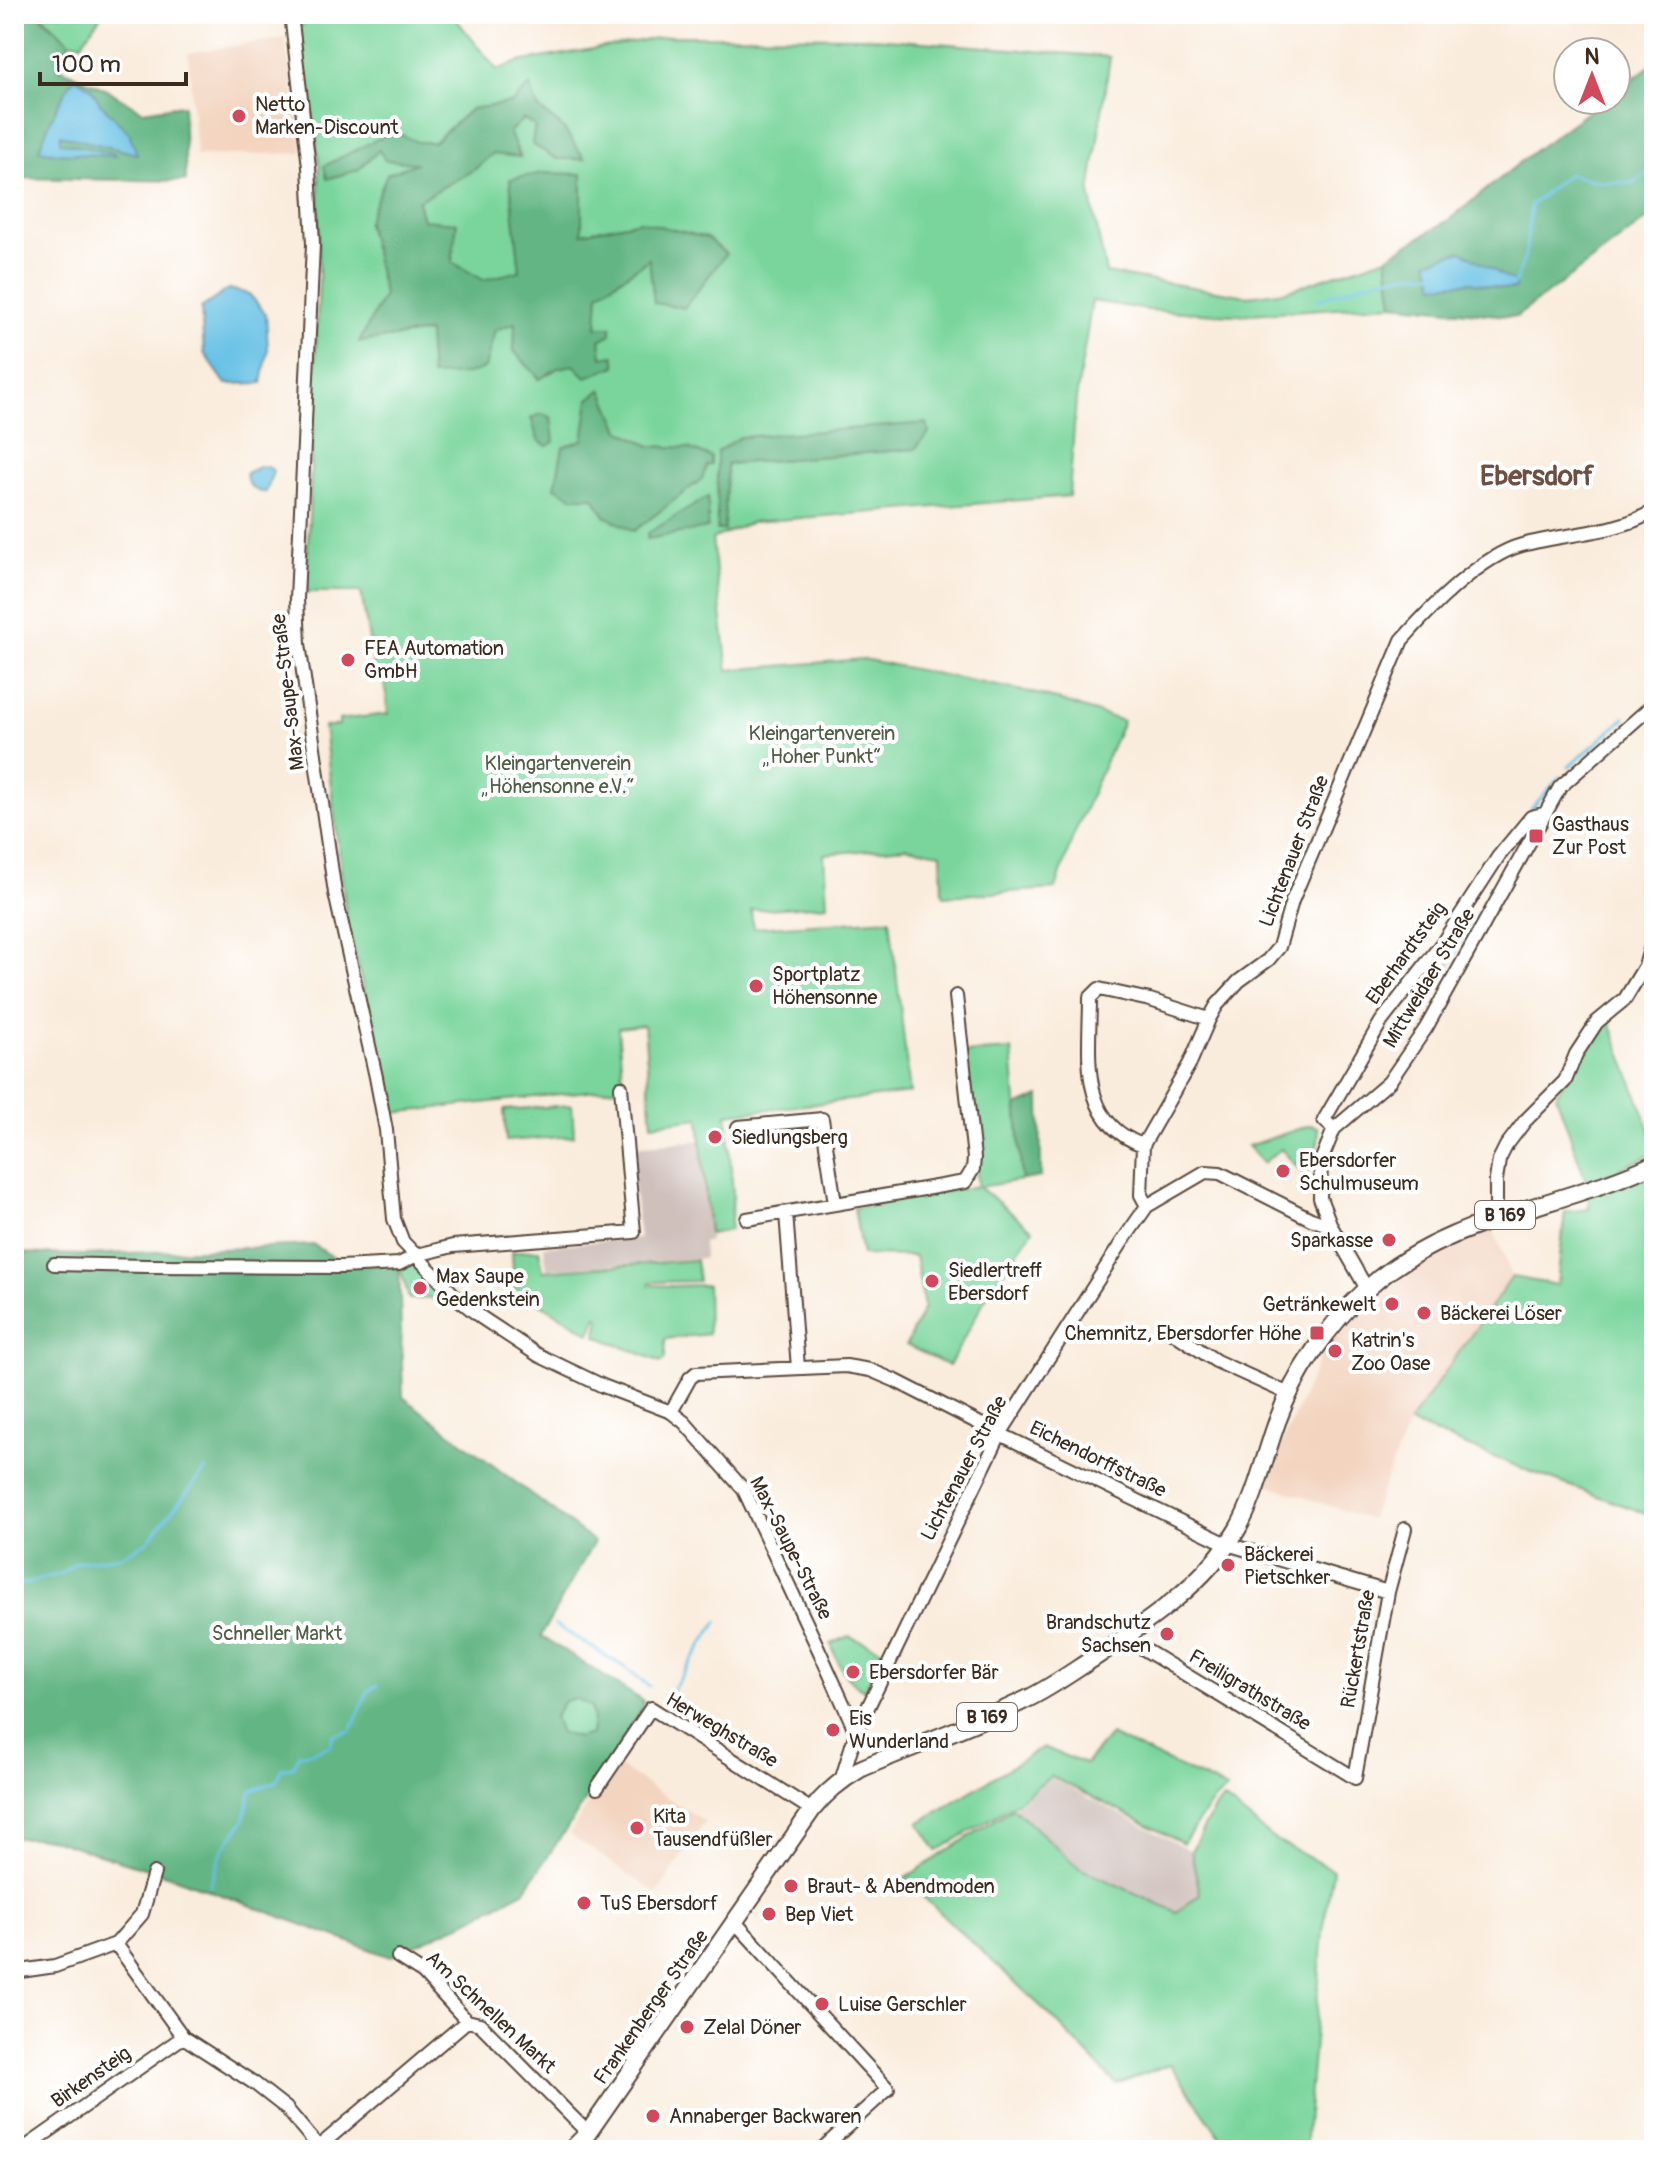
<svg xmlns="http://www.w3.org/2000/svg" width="1668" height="2164" font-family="Pangolin,sans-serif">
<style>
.built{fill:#f3d4bf}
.industrial{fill:#cfc0bb}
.green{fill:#7ad59c;stroke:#5a805d;stroke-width:2;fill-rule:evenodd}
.forest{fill:#63b684;stroke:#4f7051;stroke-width:2;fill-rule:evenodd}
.water{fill:#67c1e5;stroke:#517682;stroke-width:2}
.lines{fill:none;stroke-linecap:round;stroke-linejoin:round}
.stream{stroke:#67c1e5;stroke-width:3}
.minor-casing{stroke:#58473a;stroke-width:16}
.major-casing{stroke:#58473a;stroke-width:20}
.minor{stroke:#fff;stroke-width:12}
.major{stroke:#fff;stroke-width:16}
.poi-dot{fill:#d1495b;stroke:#fff;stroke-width:3}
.labels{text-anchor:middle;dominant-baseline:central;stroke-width:8;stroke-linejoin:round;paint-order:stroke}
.shield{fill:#fff;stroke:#766a62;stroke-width:2}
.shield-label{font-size:18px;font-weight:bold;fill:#3b2a1e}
.poi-label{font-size:20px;fill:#3b2a1e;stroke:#fff;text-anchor:start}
.street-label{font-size:20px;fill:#3b2a1e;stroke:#fff}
.park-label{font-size:20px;fill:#4e5d44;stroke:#fff}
.district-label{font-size:28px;font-weight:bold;fill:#6d5043;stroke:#fff}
</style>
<rect width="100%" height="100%" fill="#fff"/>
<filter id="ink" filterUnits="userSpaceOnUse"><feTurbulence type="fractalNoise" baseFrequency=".0125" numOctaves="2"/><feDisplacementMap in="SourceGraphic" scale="16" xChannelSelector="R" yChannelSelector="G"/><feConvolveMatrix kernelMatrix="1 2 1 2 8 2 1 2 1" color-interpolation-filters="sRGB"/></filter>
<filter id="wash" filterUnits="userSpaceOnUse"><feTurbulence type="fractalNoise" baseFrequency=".006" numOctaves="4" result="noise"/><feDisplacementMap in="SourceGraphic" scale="32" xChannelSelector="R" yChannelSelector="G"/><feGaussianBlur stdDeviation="1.8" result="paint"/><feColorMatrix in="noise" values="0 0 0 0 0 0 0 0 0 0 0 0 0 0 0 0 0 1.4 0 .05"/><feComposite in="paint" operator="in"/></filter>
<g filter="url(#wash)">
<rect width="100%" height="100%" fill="#f9ecdc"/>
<path class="built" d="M285,38L303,153L196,156L188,53Z
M1488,1216L1512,1277L1409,1423L1370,1520L1264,1483L1344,1304Z
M615,1764L705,1822L657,1894L569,1834Z"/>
<path class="industrial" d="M701,1140L709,1241L703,1242L704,1258L547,1269L544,1246L639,1238L630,1147Z
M1051,1778L1191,1851L1200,1894L1177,1912L1079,1868L1013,1808Z"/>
<path class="green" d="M41,14H102L82,43L70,42Z
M321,14H452L497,70L518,62L668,36L861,37L1110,57L1090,193L1106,273L1247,296L1286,291L1387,257L1393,304L1235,315L1149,310L1092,301L1076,399L1069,496L752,522L712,539L728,670L863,659L1042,695L1123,721L1072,839L1056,889L944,896L942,890L941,853L907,847L824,854L827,905L751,910L753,928L890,919L910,1093L727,1114L733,1195L730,1230L709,1234L699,1118L652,1124L644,1025L618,1028L623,1087L394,1113L347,923L324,727L339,725V720L388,714L384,675H375L361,592H307L306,587L319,279V162L299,27ZM512,103L538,108L563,128L557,159L532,144L535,126L523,118L509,132L520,156L492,153L475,169L417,201L423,220L452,262L483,280L520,271L510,180L582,233L640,221L684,308L650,259L598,294L597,328L611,327L600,340L602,358L558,368L539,379L515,323L495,330L431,375L428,332L360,342L384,295L367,222L419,163L380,149L417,142H434L471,109ZM620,430L650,446L688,448L594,497H573L563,448ZM915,449L727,464L717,529V452Z
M1608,1017L1654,1141V1153L1587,1184L1556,1095L1578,1057Z
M1012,1050L1022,1180L979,1187L1033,1230L984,1301L949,1366L906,1345L924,1307L915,1256L862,1255L854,1208L978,1186L965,1053Z
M572,1105L574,1136L506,1141L504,1110Z
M1310,1125L1318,1127C1320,1141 1315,1166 1305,1175L1281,1149L1263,1163L1248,1146Z
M1654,1172L1653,1516L1529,1471L1409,1423L1512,1277L1557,1285L1565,1212L1589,1209V1194Z
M539,1250L543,1271L696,1260L698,1281L650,1282L649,1285L672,1286L707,1285L708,1334L665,1339V1359L661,1362L596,1336L600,1320L597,1316L590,1333L514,1288L512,1252Z
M411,1258L414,1264L441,1298L409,1299L399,1264Z
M849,1636L885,1651L864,1690C845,1680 838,1664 831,1644Z
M576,1698L591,1707L593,1719L591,1735L577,1738L559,1732L554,1717L564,1701Z
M1110,1735L1227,1789C1207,1804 1198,1824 1183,1843L1051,1776L1012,1806L937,1851L919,1823L1043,1747L1085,1764Z
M1224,1799L1275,1840L1333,1870L1323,1931L1305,2150H1260L1221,2138L1170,2064L1116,2084L1049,2014L904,1879L1013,1808L1079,1868L1177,1912L1200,1894L1191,1851L1214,1809Z"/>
<path class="forest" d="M14,14H38L70,42L58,67L109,91L143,111L183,105L186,181L14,178Z
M1654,63V214L1516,317L1393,304L1387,257L1450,219L1534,151L1604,100H1616V91Z
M530,86L538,108L563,128L585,159H557L532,144L535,126L523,119L509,132L520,157L492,154L475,169L418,201L423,220L457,223L452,262L483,280L520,271L510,179L543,173L582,174V233L640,221L707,238L726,254L684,308L654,303L649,259L599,293L597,327H611V334L600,340L602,357L614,355L616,366L586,377L574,365L558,368L540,379L514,351L515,323L495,330L485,368L468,374L431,376L428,332L359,342L384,295L367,222L387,174L417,163L385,160L379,150L358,170L327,179L324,166L393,131L417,142H434L471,109L512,103Z
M602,389L620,430L650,446L688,448L711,457V465L707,466L702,479L634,531L605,516L594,497H573L555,487L563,447L583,440L589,399Z
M542,414L551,417L554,442L547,446L538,440L531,418Z
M927,423L929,433L915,449L727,464L724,530H717V452L740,437Z
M708,497V528L647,539L648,533Z
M1040,1096L1041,1177L1022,1180L1017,1106Z
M314,1245L346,1265L399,1264L403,1397L594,1542L541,1636L643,1701V1707L582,1806L524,1891L465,1922L390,1957L176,1878L48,1838H14V1253L83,1255ZM576,1698L591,1707L593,1719L591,1734L577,1738L559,1732L554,1717L564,1701Z"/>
<path class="water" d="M75,77L91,88L100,103L129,133L137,154L60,135V142L112,153L116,156L57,153L39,150C48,124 59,99 75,77Z
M1462,251L1515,283V289H1505L1471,282L1435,285L1428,261Z
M229,289L249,294L266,314L268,350L262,383L226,384L204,353L201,308Z
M261,466L270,468L273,471L266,492C255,493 246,485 246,473Z"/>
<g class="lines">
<path class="stream" d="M1512,283H1515L1525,256L1531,205L1568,174L1600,182L1632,183L1654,170
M1317,300C1353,287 1393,270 1433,274
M1569,767L1625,718
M1531,809L1560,777
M1407,1037L1498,880
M14,1586L60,1574L77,1562L121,1556L147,1542L206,1469
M555,1625L624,1667L649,1686
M668,1697L717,1622
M210,1885L222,1851L244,1820L251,1791L277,1781L282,1768L293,1767L300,1754C311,1754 319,1749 330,1746L333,1735L351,1731L368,1691L377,1686"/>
</g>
</g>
<g filter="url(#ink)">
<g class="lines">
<g class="minor-casing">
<path id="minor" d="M291,14L309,167L313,244L297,599L299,644L335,893L376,1077L386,1130L394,1219L403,1242L456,1297L482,1318L538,1355L603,1386L671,1412L684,1422L744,1490L818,1648L856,1732
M738,1127L822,1119L835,1203
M1334,1129L1324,1120L1381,1022L1443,942L1498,857L1531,817L1543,814
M1143,1145C1077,1122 1090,1054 1090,998L1099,989L1150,1000L1209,1019
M1147,1206L1141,1195L1143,1145L1190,1063L1209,1019L1217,1005L1239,981L1268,960L1279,947L1292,901L1402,640C1430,608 1481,556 1522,545C1566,533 1615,534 1654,511
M786,1213L798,1368
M747,1219L965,1182L973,1169L974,1158L956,996
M1496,1219V1180L1499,1160L1506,1146L1525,1121L1565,1081L1576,1054L1597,1022L1625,999L1645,966L1654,936
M54,1264L146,1266L341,1267L399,1264L417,1255L453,1246L634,1232L621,1087
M1367,1289L1331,1226L1320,1198L1321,1161L1334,1129L1389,1082L1426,1028L1560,787L1654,704
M1168,1329L1216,1361L1289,1394
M671,1412L690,1378L696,1373L846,1366L870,1370L896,1381L1000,1434L1227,1544L1388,1592
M1124,1637L1355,1778L1388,1592L1405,1529
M841,1781L856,1732L1000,1434L1122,1242L1147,1206L1205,1172L1220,1173L1311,1219L1331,1226
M597,1788L651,1708L812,1810
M735,1922L888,2089L821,2150
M116,1944L183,2037L254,2083L286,2108L321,2150
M398,1957L423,1973L467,2021L480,2024L588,2133
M14,1972L55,1966L116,1944L142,1914L154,1873
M22,2150L183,2037
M315,2150L467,2021"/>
</g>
<g class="major-casing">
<path id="major" d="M571,2150L588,2133L812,1810C825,1793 841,1780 860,1769C915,1745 973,1726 1027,1699C1050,1688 1072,1672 1094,1658C1146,1623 1204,1585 1237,1530C1256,1497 1264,1458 1277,1422C1295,1372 1329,1324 1368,1288C1448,1216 1560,1208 1654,1164"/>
</g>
<use href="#minor" class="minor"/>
<use href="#major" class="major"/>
</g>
</g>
<g class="poi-dot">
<circle cx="239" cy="116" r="8"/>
<circle cx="348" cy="660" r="8"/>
<rect x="1528" y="828" width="16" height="16" rx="4"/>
<circle cx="756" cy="986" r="8"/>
<circle cx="715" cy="1137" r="8"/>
<circle cx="1283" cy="1171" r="8"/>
<circle cx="1389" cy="1240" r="8"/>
<circle cx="932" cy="1281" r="8"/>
<circle cx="420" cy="1288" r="8"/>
<circle cx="1392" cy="1304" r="8"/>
<circle cx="1424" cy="1313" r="8"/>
<rect x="1309" y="1325" width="16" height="16" rx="4"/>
<circle cx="1335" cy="1351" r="8"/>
<circle cx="1228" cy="1565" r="8"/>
<circle cx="1167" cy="1634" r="8"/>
<circle cx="853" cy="1672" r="8"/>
<circle cx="833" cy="1730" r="8"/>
<circle cx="637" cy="1828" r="8"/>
<circle cx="791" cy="1886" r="8"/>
<circle cx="584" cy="1903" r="8"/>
<circle cx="769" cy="1914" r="8"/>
<circle cx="822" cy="2004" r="8"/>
<circle cx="687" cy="2027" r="8"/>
<circle cx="653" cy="2116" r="8"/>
</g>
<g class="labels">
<g class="shield">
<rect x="1475" y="1201" width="60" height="28" rx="6"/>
<rect x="957" y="1703" width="60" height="28" rx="6"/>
</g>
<g class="shield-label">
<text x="1505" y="1215">B 169</text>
<text x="987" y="1717">B 169</text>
</g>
<g class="poi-label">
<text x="255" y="104">Netto<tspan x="255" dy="23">Marken-Discount</tspan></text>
<text x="364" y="648">FEA Automation<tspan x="364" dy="23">GmbH</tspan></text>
<text x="1552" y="824">Gasthaus<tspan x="1552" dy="23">Zur Post</tspan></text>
<text x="772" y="974">Sportplatz<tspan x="772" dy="23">Höhensonne</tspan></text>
<text x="731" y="1137">Siedlungsberg</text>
<text x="1299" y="1160">Ebersdorfer<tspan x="1299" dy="23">Schulmuseum</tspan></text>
<text x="1373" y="1240" text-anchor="end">Sparkasse</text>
<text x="948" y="1270">Siedlertreff<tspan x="948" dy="23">Ebersdorf</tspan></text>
<text x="436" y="1276">Max Saupe<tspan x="436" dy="23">Gedenkstein</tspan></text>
<text x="1376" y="1304" text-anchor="end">Getränkewelt</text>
<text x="1440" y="1313">Bäckerei Löser</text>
<text x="1301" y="1333" text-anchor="end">Chemnitz, Ebersdorfer Höhe</text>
<text x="1351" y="1340">Katrin's<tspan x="1351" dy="23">Zoo Oase</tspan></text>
<text x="1244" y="1554">Bäckerei<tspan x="1244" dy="23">Pietschker</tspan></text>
<text x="1151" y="1622" text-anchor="end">Brandschutz<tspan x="1151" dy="23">Sachsen</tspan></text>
<text x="869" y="1672">Ebersdorfer Bär</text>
<text x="849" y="1718">Eis<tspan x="849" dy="23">Wunderland</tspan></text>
<text x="653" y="1816">Kita<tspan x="653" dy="23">Tausendfüßler</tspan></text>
<text x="807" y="1886">Braut- &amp; Abendmoden</text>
<text x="600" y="1903">TuS Ebersdorf</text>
<text x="785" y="1914">Bep Viet</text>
<text x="838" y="2004">Luise Gerschler</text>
<text x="703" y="2027">Zelal Döner</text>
<text x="669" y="2116">Annaberger Backwaren</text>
</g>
<g class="street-label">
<text transform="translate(288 692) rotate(-97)">Max-Saupe-Straße</text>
<text transform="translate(1294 851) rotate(-69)">Lichtenauer Straße</text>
<text transform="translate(1406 953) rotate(-54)">Eberhardtsteig</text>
<text transform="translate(1429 978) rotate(-59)">Mittweidaer Straße</text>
<text transform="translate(1098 1459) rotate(26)">Eichendorffstraße</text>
<text transform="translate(964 1468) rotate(-62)">Lichtenauer Straße</text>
<text transform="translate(791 1548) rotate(63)">Max-Saupe-Straße</text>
<text transform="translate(1358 1649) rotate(-80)">Rückertstraße</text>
<text transform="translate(1250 1690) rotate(31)">Freiligrathstraße</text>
<text transform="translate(722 1730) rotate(31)">Herweghstraße</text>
<text transform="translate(651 2007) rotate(-55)">Frankenberger Straße</text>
<text transform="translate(491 2012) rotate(43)">Am Schnellen Markt</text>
<text transform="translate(91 2077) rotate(-35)">Birkensteig</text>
</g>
<g class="park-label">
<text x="822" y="733">Kleingartenverein<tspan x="822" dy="23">„Hoher Punkt“</tspan></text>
<text x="558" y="763">Kleingartenverein<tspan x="558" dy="23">„Höhensonne e.V.“</tspan></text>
<text x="277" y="1633">Schneller Markt</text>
</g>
<g class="district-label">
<text x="1537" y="476">Ebersdorf</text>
</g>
</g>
<rect width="1668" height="2164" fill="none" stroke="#fff" stroke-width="48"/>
<g transform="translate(1592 76)"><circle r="38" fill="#ffffff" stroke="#b1aaa5" stroke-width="2"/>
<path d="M0-6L14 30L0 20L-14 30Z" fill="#d1495b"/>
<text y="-12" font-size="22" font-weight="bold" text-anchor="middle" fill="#3b2a1e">N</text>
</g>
<path d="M40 72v12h146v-12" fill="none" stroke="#3b2a1e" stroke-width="4"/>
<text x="52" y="72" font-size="24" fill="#3b2a1e" stroke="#ffffff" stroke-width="6" paint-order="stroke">100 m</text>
</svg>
